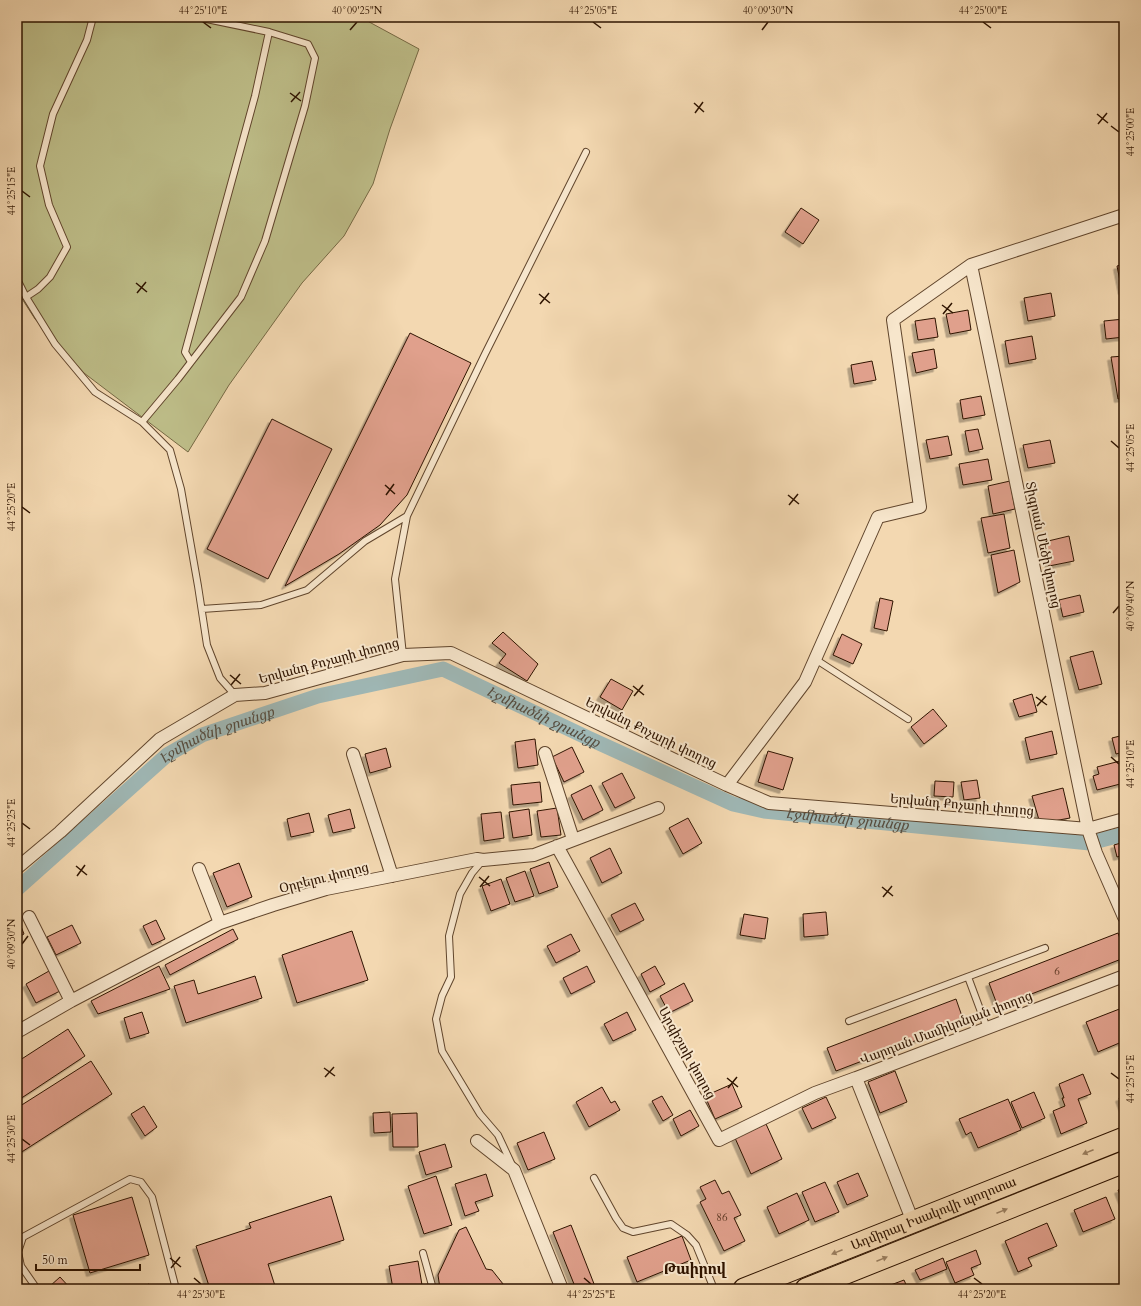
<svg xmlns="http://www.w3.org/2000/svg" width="1141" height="1306" font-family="Cardo,'Noto Serif Armenian',serif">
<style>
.green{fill:#bebe89;stroke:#766944}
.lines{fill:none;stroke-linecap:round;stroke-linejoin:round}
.canal{stroke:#9fb8b6;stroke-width:15}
.building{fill:#e0a08c;stroke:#2f1400;filter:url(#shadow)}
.service-casing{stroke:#60452c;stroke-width:8}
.minor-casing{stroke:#60452c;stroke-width:14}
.trunk-casing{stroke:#2f1400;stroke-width:23}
.service{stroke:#f7e6cc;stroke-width:6}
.minor{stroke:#f7e6cc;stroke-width:12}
.trunk{stroke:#f3d8b1;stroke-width:21}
.oneway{fill:#9b8061}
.ticks{fill:none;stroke:#2f1400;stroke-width:1.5}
.labels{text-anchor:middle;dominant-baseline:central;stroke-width:4;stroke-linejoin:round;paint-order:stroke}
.number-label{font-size:11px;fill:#5b3723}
.street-label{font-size:13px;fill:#2f1400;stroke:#f7e6cc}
.water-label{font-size:14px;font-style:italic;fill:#564d40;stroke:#f7e6cc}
.quarter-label{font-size:15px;font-weight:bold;fill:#2f1400;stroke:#f7e6cc}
.neatline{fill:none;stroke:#2f1400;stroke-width:1.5}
.ticks-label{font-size:10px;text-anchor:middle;fill:#2f1400}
</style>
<defs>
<filter id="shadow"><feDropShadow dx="-3.5" dy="3.5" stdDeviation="0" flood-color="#0004"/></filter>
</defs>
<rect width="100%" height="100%" fill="#f3d8b1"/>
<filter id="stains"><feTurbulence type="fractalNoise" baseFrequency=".005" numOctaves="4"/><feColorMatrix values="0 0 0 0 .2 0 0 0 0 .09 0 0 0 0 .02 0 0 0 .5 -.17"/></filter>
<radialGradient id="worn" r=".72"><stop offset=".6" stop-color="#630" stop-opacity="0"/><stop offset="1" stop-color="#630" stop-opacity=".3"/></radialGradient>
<path class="green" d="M17,17H360L419,49L390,129L373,184L344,236L302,283L229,385L188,452L84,373L35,319L17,291Z"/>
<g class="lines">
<path class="canal" id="s1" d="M17,889L167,755L202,735L318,696L443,669L588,738L733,804L764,811L1090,843L1124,834"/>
</g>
<path class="building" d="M801,208L819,220L803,244L785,232Z
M1124,264V291H1122L1117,266Z
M1051,293L1055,316L1028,321L1024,298Z
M968,310L971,330L950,334L946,314Z
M935,318L938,337L918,340L915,321Z
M1124,319V337L1106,339L1104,321Z
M410,333L471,363L407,495L380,525L339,554L285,586Z
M1032,336L1036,359L1009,364L1005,341Z
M934,349L937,368L916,373L912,353Z
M1124,356V398L1118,399L1111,357Z
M872,361L876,380L854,384L851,365Z
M981,396L985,415L963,419L960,400Z
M272,419L332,449L268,579L207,549Z
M978,429L983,449L969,452L965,431Z
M948,436L952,455L930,459L926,440Z
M1050,440L1055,463L1028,468L1023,445Z
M988,459L992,480L963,485L959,464Z
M1010,481L1015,509L993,514L988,486Z
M1004,514L1010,548L988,553L981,518Z
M1069,536L1074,561L1049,566L1044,542Z
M1014,550L1020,582L998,593L991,555Z
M1080,595L1084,612L1063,617L1059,600Z
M880,598L893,601L887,631L874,628Z
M503,632L538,664L527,681L499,663L506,654L492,643Z
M842,634L862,644L853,664L833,655Z
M1093,651L1102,684L1079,690L1070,657Z
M611,679L633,691L622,710L600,697Z
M1032,694L1037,712L1019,717L1013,700Z
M933,709L947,726L924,744L911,727Z
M1052,731L1057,754L1030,760L1025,738Z
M1124,735V752L1116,754L1112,738Z
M535,739L538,765L518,768L515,742Z
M572,747L584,772L564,782L552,757Z
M386,748L391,767L370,773L365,754Z
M768,751L793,758L783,790L758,782Z
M1120,761L1124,783L1097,790L1093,776L1099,774L1097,767Z
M622,773L635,798L615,808L602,783Z
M977,780L980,798L964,800L961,782Z
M935,781L954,782L953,797L934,796Z
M540,782L542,802L513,805L511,785Z
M591,785L603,810L583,820L571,795Z
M1063,788L1070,818L1048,822L1039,820L1032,796Z
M557,808L561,835L541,837L537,811Z
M350,809L355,828L333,833L328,815Z
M529,809L532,835L513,838L509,812Z
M501,812L504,838L484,841L481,814Z
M309,813L314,832L291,837L287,819Z
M688,818L702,843L683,854L669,828Z
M1124,842V855L1117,857L1114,845Z
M610,848L622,873L602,883L590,858Z
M549,862L558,887L539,894L530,869Z
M239,863L252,897L227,907L213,873Z
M525,871L534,896L515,902L506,878Z
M501,879L510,904L491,911L482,886Z
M635,903L644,920L620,932L611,915Z
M826,912L828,935L804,937L803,914Z
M744,914L768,918L765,939L740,935Z
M17,916L24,934L17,938Z
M156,920L165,939L152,945L143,926Z
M72,925L81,943L56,955L47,937Z
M233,929L238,939L170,975L165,965Z
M352,931L368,980L297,1003L282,955Z
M1118,933L1124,949V958L998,1007L989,983Z
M571,934L580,951L556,963L547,946Z
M159,966L170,989L98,1014L91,1001Z
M587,966L595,982L571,994L563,978Z
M655,966L665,984L650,992L641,974Z
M49,971L60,991L36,1003L26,984Z
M255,976L262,998L186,1023L174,986L194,980L198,994Z
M684,983L693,1001L669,1013L660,996Z
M956,999L964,1022L836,1071L827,1048Z
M1122,1008L1124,1013V1041L1098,1052L1086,1022Z
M142,1012L149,1033L130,1039L124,1018Z
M627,1012L636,1030L613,1041L604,1024Z
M68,1029L85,1056L17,1101V1062Z
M91,1061L112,1094L17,1155V1108Z
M895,1071L907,1102L880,1113L868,1082Z
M1083,1074L1091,1094L1078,1099L1087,1123L1061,1134L1053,1111L1065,1106L1062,1098H1064L1059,1084Z
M732,1084L742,1107L715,1119L705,1096Z
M602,1087L611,1103L615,1101L620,1110L589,1127L576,1102Z
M1034,1092L1045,1118L1022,1128L1011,1102Z
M662,1096L673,1115L663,1121L652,1101Z
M1124,1096V1111L1119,1098Z
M826,1097L836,1118L812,1129L802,1108Z
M1008,1099L1021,1130L978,1148L971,1132L966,1135L959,1119Z
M144,1106L157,1127L145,1136L131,1114Z
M690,1110L699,1126L681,1136L673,1119Z
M390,1112L391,1132L374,1133L373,1113Z
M417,1113L418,1147H393L392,1114Z
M766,1124L782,1159L751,1174L735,1138Z
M544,1132L555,1159L528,1170L517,1143Z
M445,1144L452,1167L426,1175L419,1152Z
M858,1173L868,1196L847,1205L837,1182Z
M486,1174L493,1196L475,1202L479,1211L465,1216L455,1184Z
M436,1176L452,1225L424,1234L408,1186Z
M715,1180L722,1194L729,1191L741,1215L734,1218L745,1241L724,1251L700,1202L706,1199L700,1187Z
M825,1182L839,1212L815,1222L802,1192Z
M1124,1188V1205L1118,1190Z
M797,1193L809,1220L779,1234L767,1207Z
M331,1196L344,1240L268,1264L276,1289H210L196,1246L251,1228L249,1223Z
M132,1197L149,1255L90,1273L73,1215Z
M1106,1197L1115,1219L1083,1232L1074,1210Z
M1047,1223L1057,1246L1028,1258L1032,1266L1018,1272L1005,1241Z
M571,1225L596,1289H576L553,1232Z
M466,1227L486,1269L492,1270L507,1289H440L438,1275L459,1230Z
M682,1236L691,1260L637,1282L627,1257Z
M976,1250L981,1264L971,1268L974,1275L955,1283L946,1262Z
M943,1258L947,1269L920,1280L915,1270Z
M418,1261L422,1285L393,1289L389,1266Z
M60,1277L71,1289H51L49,1287Z
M904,1280L908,1289H890L888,1286Z
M149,1284L151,1289H135Z"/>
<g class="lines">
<g class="service-casing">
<path id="service" d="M17,279L26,297L55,344L95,392L142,422L170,450L181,489L198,586L207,645L220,678L235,695
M26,297L38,289L50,277L67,247L49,205L40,166L53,114L87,40L93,17
M191,362L185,352L255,96L269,32
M142,422L178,379L241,297L265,241L305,106L315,58L308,44L269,32L197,17
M202,609L261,605L307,590L365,541L407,516
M403,655L395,579L407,516L485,354L586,152
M815,659L908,719
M483,860L472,873L460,894L449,936L451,977L442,996L436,1019L442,1051L480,1114L498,1135L512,1165
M968,977L987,1028
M849,1021L1045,948
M594,1178L616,1218L623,1228L633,1232L671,1224L687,1235L696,1245L714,1289
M423,1253L433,1289
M37,1289L21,1266L18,1252L23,1237L130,1179L141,1182L152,1197L176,1289"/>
</g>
<g class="minor-casing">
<path id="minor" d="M971,265L1088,829L1096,853L1124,917
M545,753L573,839
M353,754L392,876
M727,785L805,682L878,517L920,507L893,320L971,265L1124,215
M557,846L719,1140L815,1093L856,1078
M17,868L60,832L160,739L235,695L265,693L403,655L451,653L727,785L769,803L1088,829L1124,819
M199,869L220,923
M29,917L71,1001
M17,1032L71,1001L220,923L273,905L326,889L477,859L483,860L534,855L658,808
M477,1141L514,1170L562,1289
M913,1222L856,1078L1124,976"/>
</g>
<g class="trunk-casing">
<g id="trunk">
<path id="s2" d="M744,1289L1124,1138"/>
<path d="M806,1289L1124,1162"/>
</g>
</g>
<use href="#service" class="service"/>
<use href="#minor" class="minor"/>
<use href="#trunk" class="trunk"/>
</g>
<defs><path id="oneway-solid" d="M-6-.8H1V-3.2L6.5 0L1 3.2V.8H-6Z"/></defs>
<g class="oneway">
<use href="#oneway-solid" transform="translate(1088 1152) rotate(158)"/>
<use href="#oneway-solid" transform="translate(1002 1211) rotate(-22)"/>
<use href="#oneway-solid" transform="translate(837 1252) rotate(158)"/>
<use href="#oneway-solid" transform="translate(882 1259) rotate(-22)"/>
</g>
<path class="ticks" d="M203,22L211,28M593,22L601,28M983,22L991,28M350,30L357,22M762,30L768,22M290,93L301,101M291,102L300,92M694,103L704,112M695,113L703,102M1097,114L1108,123M1098,124L1107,113M1111,126L1119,132M22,191L30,197M136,283L147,292M137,293L146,282M539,294L550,303M540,304L549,293M942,305L953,313M943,314L952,303M1111,441L1119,448M385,485L395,494M386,495L394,484M788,495L799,504M789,505L798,494M22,507L30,513M1113,613L1119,606M230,675L241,684M231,685L240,674M633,686L644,695M634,696L643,685M1036,697L1047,705M1037,706L1046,696M1111,757L1119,764M22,823L30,829M76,866L87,875M77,876L85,865M479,877L490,886M480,887L489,876M882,887L893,896M883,897L892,886M22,944L28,936M324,1068L335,1076M1111,1073L1119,1079M325,1077L334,1067M727,1078L738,1087M728,1088L737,1077M22,1139L30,1145M170,1258L181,1267M171,1268L180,1257M194,1278L201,1284M584,1278L591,1284M974,1278L982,1284"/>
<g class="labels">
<g class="number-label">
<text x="1057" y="971">6</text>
<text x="722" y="1217">86</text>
</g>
<g class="street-label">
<text transform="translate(1043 545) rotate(78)">Տիգրան Մեծի փողոց</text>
<text transform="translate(329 661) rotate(-15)">Երվանդ Քոչարի փողոց</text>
<text transform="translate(651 733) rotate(26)">Երվանդ Քոչարի փողոց</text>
<text transform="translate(962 805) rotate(5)">Երվանդ Քոչարի փողոց</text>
<text transform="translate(324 878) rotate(-14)">Օրբելու փողոց</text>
<text transform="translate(946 1028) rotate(-21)">Վարդան Մամիկոնյան փողոց</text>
<text transform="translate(687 1053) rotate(61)">Արգիշտի փողոց</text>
<text stroke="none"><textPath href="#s2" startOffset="204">Ադմիրալ Իսակովի պողոտա</textPath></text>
</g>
<g class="water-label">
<text stroke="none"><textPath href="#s1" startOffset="603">Էջմիածնի ջրանցք</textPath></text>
<text stroke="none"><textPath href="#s1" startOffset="255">Էջմիածնի ջրանցք</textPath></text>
<text stroke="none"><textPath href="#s1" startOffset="927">Էջմիածնի ջրանցք</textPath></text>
</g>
<g class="quarter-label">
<text x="695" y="1269">Թաիրով</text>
</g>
</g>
<rect width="1141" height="1306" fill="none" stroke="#f3d8b1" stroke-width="44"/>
<path d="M36 1264v6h104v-6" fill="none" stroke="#2f1400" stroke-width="2"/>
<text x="42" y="1264" font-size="12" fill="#2f1400" stroke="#f7e6cc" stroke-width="3" paint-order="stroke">50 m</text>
<rect x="22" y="22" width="1097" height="1262" class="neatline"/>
<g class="ticks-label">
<text x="203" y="14">44°25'10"E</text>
<text x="357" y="14">40°09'25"N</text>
<text x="593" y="14">44°25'05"E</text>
<text x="768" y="14">40°09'30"N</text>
<text x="983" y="14">44°25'00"E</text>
<text transform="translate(1130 132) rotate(-90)" y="4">44°25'00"E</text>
<text transform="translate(11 191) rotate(-90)" y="4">44°25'15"E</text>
<text transform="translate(1130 448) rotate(-90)" y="4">44°25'05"E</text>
<text transform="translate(11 507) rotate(-90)" y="4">44°25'20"E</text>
<text transform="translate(1130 606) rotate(-90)" y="4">40°09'40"N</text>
<text transform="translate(1130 764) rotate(-90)" y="4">44°25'10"E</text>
<text transform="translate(11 823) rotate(-90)" y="4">44°25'25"E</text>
<text transform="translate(11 944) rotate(-90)" y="4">40°09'30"N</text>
<text transform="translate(1130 1079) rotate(-90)" y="4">44°25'15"E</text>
<text transform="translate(11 1139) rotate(-90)" y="4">44°25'30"E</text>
<text x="201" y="1298">44°25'30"E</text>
<text x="591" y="1298">44°25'25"E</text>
<text x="982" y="1298">44°25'20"E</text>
</g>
<rect width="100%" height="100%" filter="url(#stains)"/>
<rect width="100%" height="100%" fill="url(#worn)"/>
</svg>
